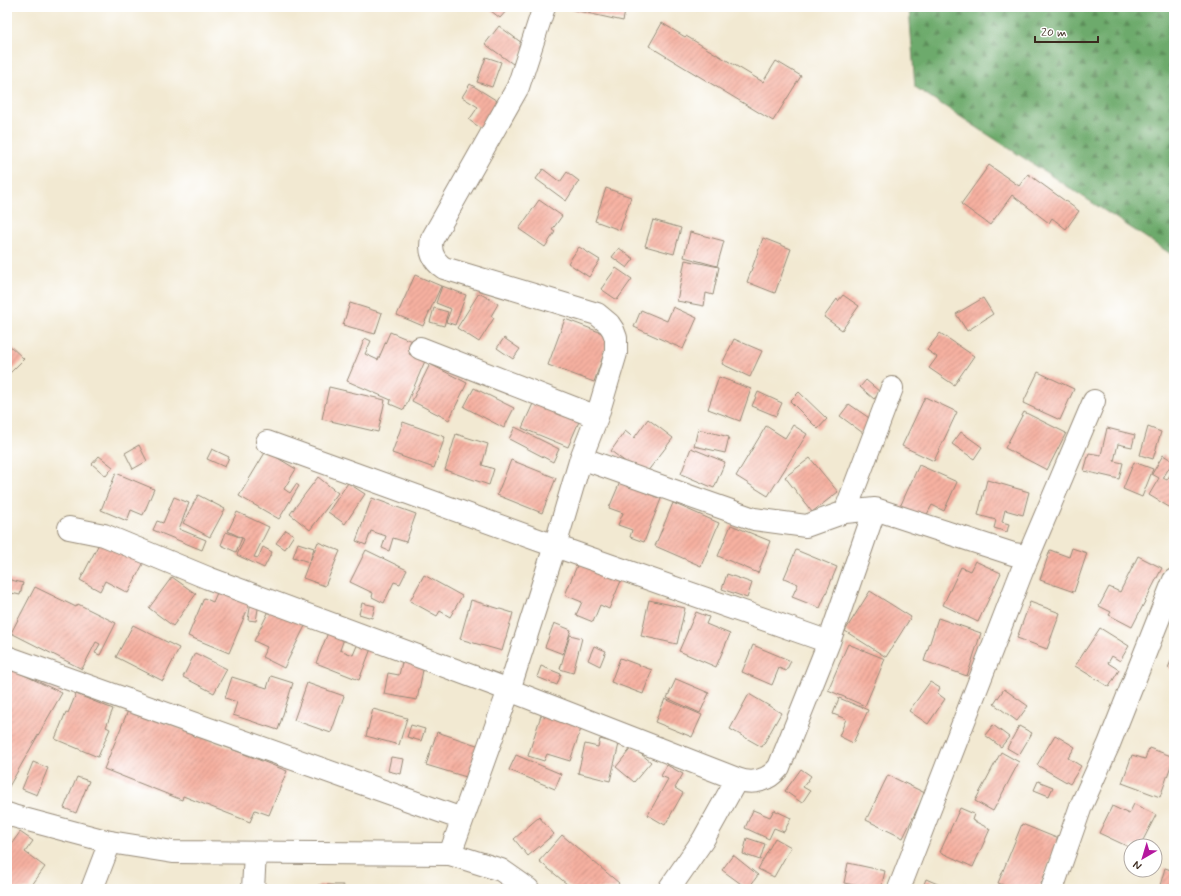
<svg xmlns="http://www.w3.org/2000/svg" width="1181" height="896" font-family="Mynerve,sans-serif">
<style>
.forest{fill:url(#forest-firs);stroke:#546a45}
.building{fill:url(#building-hatch)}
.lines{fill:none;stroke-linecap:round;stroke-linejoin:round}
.minor-casing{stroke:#968a78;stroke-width:24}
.major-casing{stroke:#968a78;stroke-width:24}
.minor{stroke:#fff;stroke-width:22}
.major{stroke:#fff;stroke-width:22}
</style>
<defs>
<pattern id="forest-firs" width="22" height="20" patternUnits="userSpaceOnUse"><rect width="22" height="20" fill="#6daa6c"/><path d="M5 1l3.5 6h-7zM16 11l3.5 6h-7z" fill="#5b8b58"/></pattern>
<pattern id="building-hatch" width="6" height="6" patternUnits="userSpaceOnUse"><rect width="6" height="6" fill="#f6b0a0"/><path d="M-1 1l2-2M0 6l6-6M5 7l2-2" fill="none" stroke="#c88f82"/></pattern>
</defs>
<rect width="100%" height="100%" fill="#fff"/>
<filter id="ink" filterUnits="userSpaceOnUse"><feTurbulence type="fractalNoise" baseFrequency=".025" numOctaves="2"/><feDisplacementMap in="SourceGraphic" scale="8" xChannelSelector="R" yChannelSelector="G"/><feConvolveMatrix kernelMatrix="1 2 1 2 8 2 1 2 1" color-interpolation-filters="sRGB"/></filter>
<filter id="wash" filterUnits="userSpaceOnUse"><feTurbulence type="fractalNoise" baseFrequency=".012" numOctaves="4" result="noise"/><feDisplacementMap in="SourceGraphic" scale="16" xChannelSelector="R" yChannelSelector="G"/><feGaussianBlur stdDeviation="0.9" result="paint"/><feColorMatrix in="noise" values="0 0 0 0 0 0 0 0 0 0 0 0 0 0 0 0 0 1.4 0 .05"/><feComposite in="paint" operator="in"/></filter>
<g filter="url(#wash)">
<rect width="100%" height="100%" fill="#f2e9d2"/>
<path class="forest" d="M909,7H1174V256L915,87Z"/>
<g id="blocks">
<path class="building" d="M486,7H505L508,9L500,18Z
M569,7H626L623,21L569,9Z
M662,23L685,37L686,36L763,82L776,61L801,76L773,121L649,46Z
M499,26L526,46L513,64L485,44Z
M486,57L501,62L492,87L477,82Z
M470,84L499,102L482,129L469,120L478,107L462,97Z
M989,165L1019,186L1028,174L1079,211L1066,229L1052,218L1049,223L1012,195L990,225L961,204Z
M543,169L560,182L567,172L579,181L566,201L536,179Z
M606,188L631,197L620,230L595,221Z
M539,200L562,216L552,230L555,232L545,247L519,229Z
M653,220L681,228L674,254L645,246Z
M690,232L724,241L717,266L684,257Z
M763,238L791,249L775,293L747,282Z
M579,247L600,260L589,277L568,263Z
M619,248L634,259L627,268L612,257Z
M685,260L719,267L713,295L706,293L704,306L677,301Z
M616,268L632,279L617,300L601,289Z
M415,275L441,286L423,326L397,315Z
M442,286L466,295L455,325L446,322L451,309L436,303Z
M479,293L498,304L491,316L494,318L479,342L457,328Z
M843,295L859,306L842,330L824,317L837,299L838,301Z
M983,298L993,314L967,331L956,314Z
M350,303L382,313L375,334L343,325Z
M673,307L697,318L683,349L634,327L641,310L667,321Z
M434,308L448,312L444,326L430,322Z
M565,319L610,336L594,382L548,365Z
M390,332L414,342L409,354L425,361L404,410L390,404L391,400L347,381L365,338L371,341L365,354L378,360Z
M940,333L974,356L954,385L929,368L937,357L927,350Z
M504,338L520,349L513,359L497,348Z
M734,339L762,351L750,377L722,364Z
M7,343L24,359L10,373L7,370Z
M430,364L467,383L449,420L412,401Z
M1038,372L1074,389L1060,420L1023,403Z
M719,377L751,389L740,421L708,409Z
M866,380L880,392L874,399L860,387Z
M329,387L385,400L378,432L322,419Z
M474,388L514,408L504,428L464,407Z
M758,392L782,403L776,416L752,406Z
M799,392L827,419L818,429L790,401Z
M536,397L581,417L568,447L522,428Z
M925,397L957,412L934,461L902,446Z
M849,404L872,420L863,433L840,416Z
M1024,412L1066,433L1047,470L1005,448Z
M648,419L673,438L644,476L611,451L625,431L634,438Z
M403,422L445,437L434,468L392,453Z
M793,425L807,434L768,496L736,476L766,426L785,438Z
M515,427L559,449L553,462L509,439Z
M1148,427L1161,432L1153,459L1140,455Z
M1107,428L1135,435L1132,447L1118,444L1114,461L1123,463L1119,479L1084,471L1089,453L1101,455Z
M698,429L729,437L725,453L694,446Z
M961,432L982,447L974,459L952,444Z
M456,434L488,444L482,465L494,469L489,485L445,470Z
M139,445L147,461L133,469L125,453Z
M691,448L725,462L714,488L681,474Z
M212,449L229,457L225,467L207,459Z
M266,451L296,469L284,489L290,493L296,484L299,486L279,519L239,496Z
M1163,455L1173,461L1163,478L1167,480L1174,468V510L1149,495L1159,478L1152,474Z
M99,456L113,467L106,476L92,464Z
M810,458L838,492L812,512L785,477Z
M511,460L556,478L542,513L497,495Z
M1134,462L1153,469L1142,497L1123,489Z
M919,465L957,482L944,511L932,505L924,520L899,509Z
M116,473L154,489L143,515L131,510L127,521L101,510Z
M318,477L338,493L310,530L290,514Z
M987,480L1029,492L1023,515L1005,510L1002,522L1009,524L1007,532L994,528L996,520L978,515Z
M620,482L661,499L644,542L630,537L632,530L618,525L623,513L609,508Z
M348,483L365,494L345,524L328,512Z
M198,495L225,509L210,537L183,523Z
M174,497L189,503L179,529L206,540L202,550L153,530L157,521L163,523Z
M372,498L416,514L406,542L393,538L389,551L382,548L386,536L371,531L366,545L356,541Z
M673,503L719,523L701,566L655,546Z
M237,512L269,527L254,557L258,558L263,547L272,552L264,568L237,555L244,539L228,531Z
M731,525L770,541L758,573L718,556Z
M286,530L294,535L285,549L276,543Z
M226,532L242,538L236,552L221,545Z
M101,540L144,562L128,593L105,581L100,591L80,580Z
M318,542L340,551L325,586L303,578L309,562L293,557L298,543L314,548L310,561Z
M1072,548L1087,553L1074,592L1040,580L1050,550L1069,557Z
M366,550L407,570L400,584L394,582L384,603L372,597L373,593L350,582Z
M796,550L837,567L820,608L792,597L798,584L784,578Z
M1138,556L1162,568L1132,627L1109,615L1111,612L1099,606L1109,587L1120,592Z
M975,561L1001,573L978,622L943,605L961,567L970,571Z
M578,563L621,581L609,609L600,605L593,622L576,615L582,602L565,595Z
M727,574L752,583L747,598L722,589Z
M424,575L462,596L450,617L440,611L437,616L410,601Z
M172,577L196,594L173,626L149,608Z
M7,579L23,583L20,595L7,592Z
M35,587L76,607L78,604L116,623L100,655L95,653L100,644L96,642L82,669L11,633Z
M219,588L251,601L229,653L188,636L204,598L213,602Z
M870,591L911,617L886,657L845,631Z
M471,600L513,613L502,651L460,639Z
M649,600L685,608L677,644L641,636Z
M251,602L259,603L256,621L248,620Z
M1030,602L1060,613L1047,649L1017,638Z
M362,603L375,606L372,618L359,614Z
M270,609L305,626L284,668L262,657L267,647L254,641Z
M696,612L709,617L706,624L730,634L716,667L679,651Z
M938,618L981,633L967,676L924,661Z
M554,623L571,630L563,654L545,647Z
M133,625L179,648L163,681L116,657Z
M1100,628L1129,646L1120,661L1112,656L1108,663L1119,670L1109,687L1075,666Z
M329,630L345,636L340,650L353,655L359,641L372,646L359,680L316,663Z
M570,635L582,638L573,673L560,669Z
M848,644L885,659L865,706L828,690Z
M753,645L791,661L786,671L779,668L772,685L742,672Z
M594,646L606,651L600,666L588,660Z
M195,653L227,669L214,693L183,677Z
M1174,654V670L1168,668Z
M620,658L652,670L643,694L611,682Z
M402,662L424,665L417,700L384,694L388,673L399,675Z
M541,666L561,674L557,685L537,677Z
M7,667L62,693L7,790Z
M271,676L293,683L278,730L233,715L237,702L225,698L232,677L267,688Z
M676,679L709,693L700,713L667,698Z
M930,682L940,688L937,693L945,699L928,724L909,711Z
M307,683L344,696L331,733L294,720Z
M1004,689L1028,706L1017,721L994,704Z
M76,694L113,709L106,727L110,729L98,757L55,739L66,712L68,713Z
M749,694L781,713L762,747L730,729Z
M839,698L868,710L853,743L839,736L846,719L833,714Z
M665,699L702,715L692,737L655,722Z
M129,708L287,771L269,815L255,810L250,822L183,796L182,800L104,769Z
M373,709L407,718L399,745L366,736Z
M543,709L583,723L570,761L547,754L544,761L528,756Z
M411,725L425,729L421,741L407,737Z
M993,725L1009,737L1001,747L985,735Z
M1019,726L1032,733L1019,755L1007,748Z
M437,732L483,747L473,779L426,765Z
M1055,735L1075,747L1068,758L1081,766L1070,784L1037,765Z
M600,739L619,744L610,781L578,773L585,744L598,747Z
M632,747L651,762L634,782L616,767Z
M1149,748L1174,757L1160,797L1122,783L1132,755L1145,759Z
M1001,752L1019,762L993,811L975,801Z
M516,755L561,774L555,789L509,770Z
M391,757L404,759L401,774L388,771Z
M33,762L48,768L37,795L22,789Z
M667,765L683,774L675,788L683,793L665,825L648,815L668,779L661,776Z
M801,769L811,776L803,787L810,791L802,803L785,791Z
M888,775L925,793L903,838L866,820Z
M77,777L89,781L76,813L64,808Z
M1038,781L1053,787L1049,796L1034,790Z
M1134,804L1156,815L1140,846H1131V848L1099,833L1112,806L1129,814Z
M960,808L974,814L972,820L990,829L973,867L940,852Z
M753,810L770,817L774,810L791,818L784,832L774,828L769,839L745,828Z
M539,817L554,834L528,856L514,839Z
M1022,824L1059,839L1039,889H1014L998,883Z
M20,832L33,841L25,852L45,867L29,889H7V850Z
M562,835L619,883L615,889H573L539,861Z
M747,838L765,844L760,860L743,854Z
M775,838L791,847L774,877L758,869Z
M733,855L758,875L748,889L722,870Z
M848,863L885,871L881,889H871L844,883Z
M1165,868L1174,871V889H1159Z
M926,879L949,889H922Z
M318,885H343L342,889H318Z"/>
</g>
</g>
<g filter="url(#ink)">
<use href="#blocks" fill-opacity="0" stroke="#968a78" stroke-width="1"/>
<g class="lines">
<g class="minor-casing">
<path id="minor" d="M420,348L597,417
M267,442L555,546L829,642
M581,458L754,519L806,526L845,512L875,509L1013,554L1028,556
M845,512L892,388
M69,528L104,535L208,578L509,690L737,779C753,785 768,781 779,767L829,642L875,509
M7,657L462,819
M450,854L509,690L555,546L581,458L597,417L616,353V338L613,330L609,324L597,314L444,268C433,261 429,251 432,239L518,87L544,7
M92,889L110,842
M253,889L255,853
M669,889L703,840L737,779
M899,889L1022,571L1094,401
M1052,889L1081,806L1109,744L1174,580"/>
</g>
<g class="major-casing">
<path id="major" d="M7,814L13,816L110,842L173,852L450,854L501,870L528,889"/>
</g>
<use href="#minor" class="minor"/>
<use href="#major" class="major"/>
</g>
</g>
<rect width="1181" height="896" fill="none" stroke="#fff" stroke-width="24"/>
<g transform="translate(1143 858) rotate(218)"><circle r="19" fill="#ffffff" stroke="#b1aaa5"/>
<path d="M0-3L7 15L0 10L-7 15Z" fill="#b5179e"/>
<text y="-6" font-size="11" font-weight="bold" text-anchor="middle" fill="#3b2a1e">N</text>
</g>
<path d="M1035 36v6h63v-6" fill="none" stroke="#3b2a1e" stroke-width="2"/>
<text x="1041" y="36" font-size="12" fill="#3b2a1e" stroke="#ffffff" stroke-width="3" paint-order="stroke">20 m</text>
</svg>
